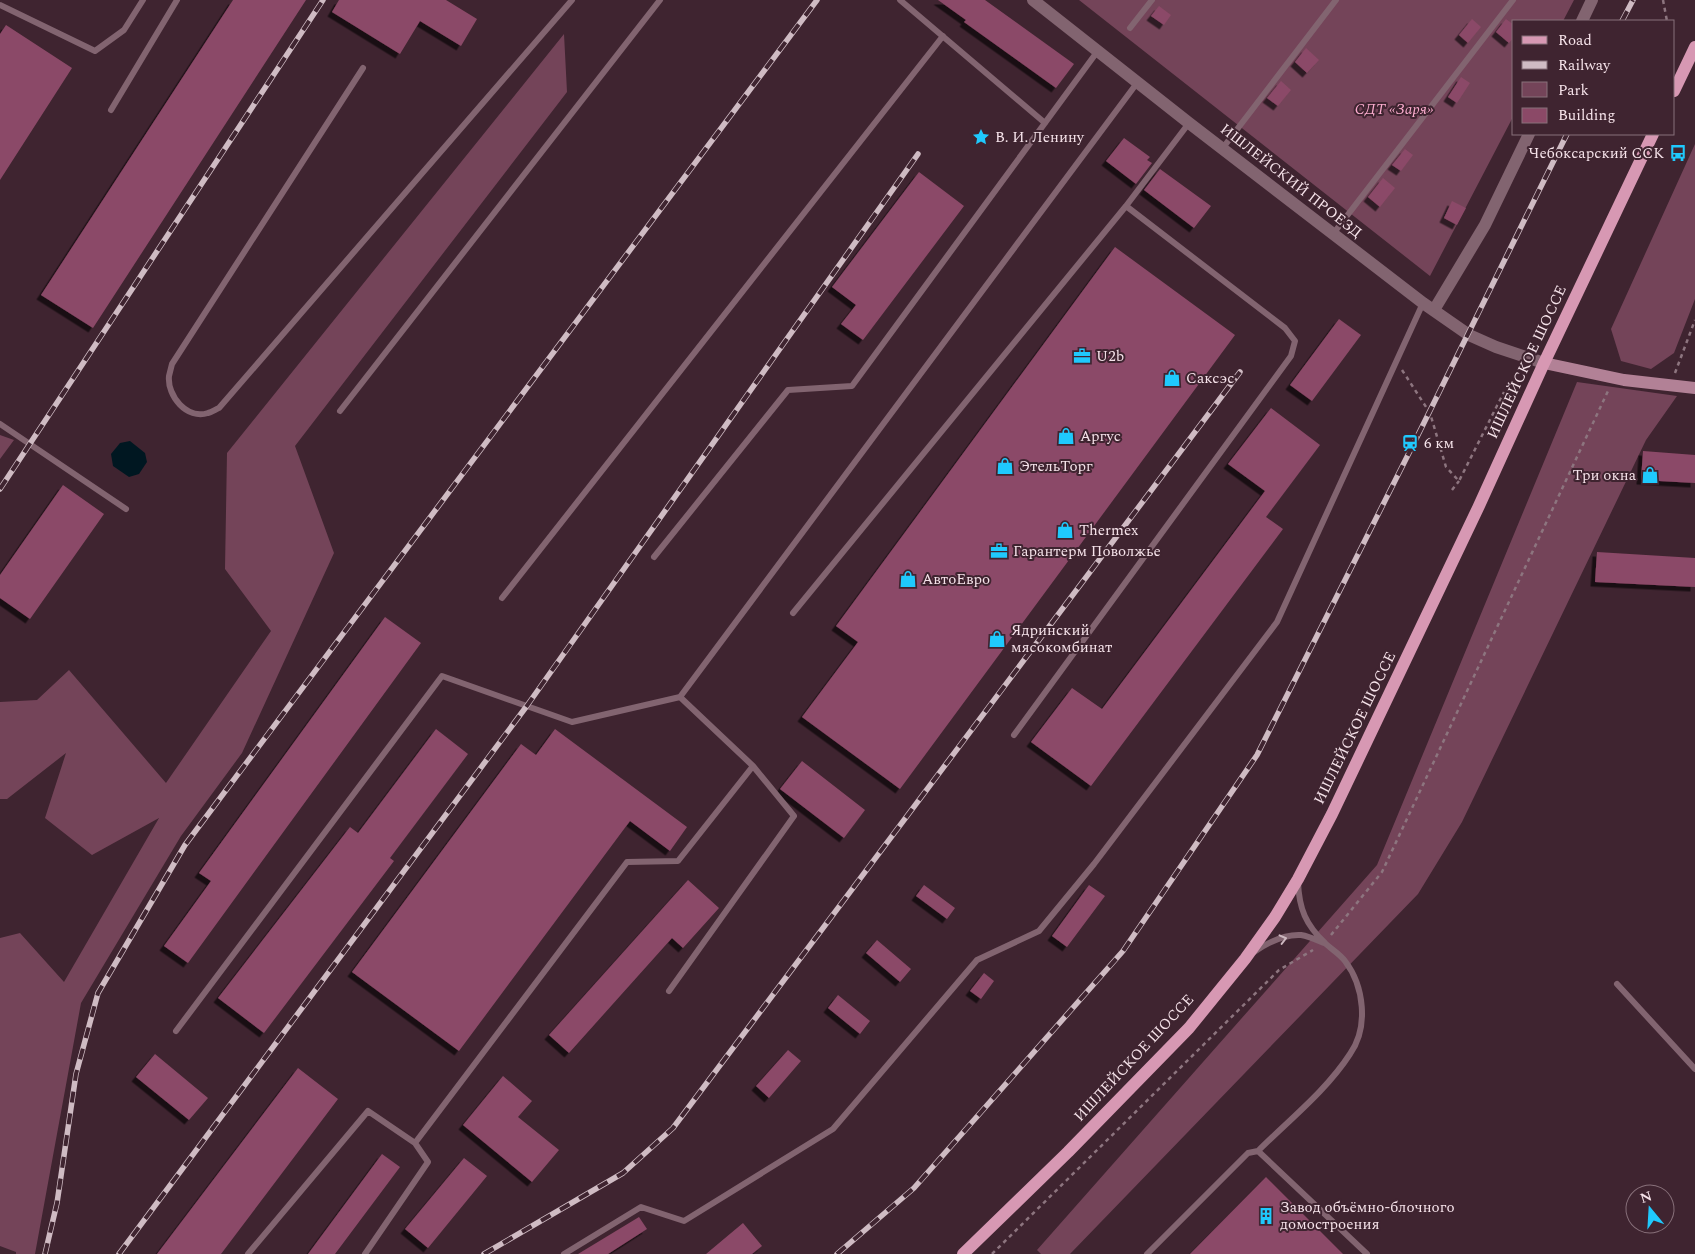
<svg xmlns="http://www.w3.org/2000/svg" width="1695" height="1254" font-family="Spectral,serif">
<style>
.green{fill:#744459}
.water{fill:#001721}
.building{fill:#8b4967;filter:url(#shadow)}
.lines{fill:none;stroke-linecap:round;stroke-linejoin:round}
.path{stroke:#8d757f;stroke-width:2.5;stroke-dasharray:4 4;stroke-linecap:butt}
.lane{stroke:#826470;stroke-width:6}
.street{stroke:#826470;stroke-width:12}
.secondary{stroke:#b28196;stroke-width:12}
.primary{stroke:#d798b3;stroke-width:12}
.rail-casing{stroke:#cfbbc3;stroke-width:5.5}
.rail{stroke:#3f2430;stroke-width:4;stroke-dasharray:11;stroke-linecap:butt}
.oneway{stroke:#cdb7bf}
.labels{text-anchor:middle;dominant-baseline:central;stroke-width:4;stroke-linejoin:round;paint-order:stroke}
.park-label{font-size:15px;font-style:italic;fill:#fbacce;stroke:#3f2430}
.poi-label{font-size:15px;fill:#f6e3ea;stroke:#3f2430;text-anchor:start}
.street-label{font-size:15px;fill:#f6e3ea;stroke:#3f2430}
</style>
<defs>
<filter id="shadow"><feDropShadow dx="-4.5" dy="4.5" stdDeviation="0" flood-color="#0009"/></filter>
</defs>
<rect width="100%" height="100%" fill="#3f2430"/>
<path class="green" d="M1079,0H1574L1563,21H1514V115L1430,276Z
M564,34L567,92L295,446L334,553L242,753L181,836L81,1003L35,1254H16V1252L0,1246V938L20,933L64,982L159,818L92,855L45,818L66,753L7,799H0V702L37,700L69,670L166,783L271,631L225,569L227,453Z
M1695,144V299L1674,353L1651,369L1621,361L1611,329Z
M1577,382L1677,396L1646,440L1462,822L1418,894L1070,1254H1041L1037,1250L1377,865Z
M0,435L14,440L0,459Z"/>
<path class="water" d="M130,441L145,453L147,462L139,474L129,477L113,466L111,454L120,443Z"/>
<path class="building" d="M233,0H306L93,328L41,295Z
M339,0H446L477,19L461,46L420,21L400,54L332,12Z
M938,0H985L1074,64L1056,88L964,22L966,20Z
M1159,6L1171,15L1164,25L1151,16Z
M1472,19L1481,27L1468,43L1459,35Z
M1506,19L1514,25V37L1509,43L1496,32Z
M6,25L72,68L0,180V34Z
M1306,48L1319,60L1307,73L1295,62Z
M1461,77L1470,83L1457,103L1448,97Z
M1281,81L1291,90L1278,106L1267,98Z
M1124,138L1150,157L1147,160L1152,163L1136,184L1106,161Z
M1405,149L1413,155L1401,171L1392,165Z
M1160,169L1211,206L1194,228L1144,190Z
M919,172L964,206L863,340L841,324L856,305L832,287Z
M1383,178L1395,188L1380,207L1368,197Z
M1452,201L1466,208L1457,225L1444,218Z
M1115,247L1235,335L900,789L802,717L858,642L836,626Z
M1339,319L1361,335L1312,401L1290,385Z
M1271,408L1320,445L1266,517L1283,529L1091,786L1031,742L1072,688L1102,709L1265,491L1228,464Z
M1643,451L1695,455V483L1641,480Z
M63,485L104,514L30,619L0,598V575Z
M1597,552L1695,558V587L1595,582Z
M385,617L421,643L188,963L164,946L211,881L199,873Z
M436,729L468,754L390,858L394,861L264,1033L218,998L350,827L358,833Z
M555,729L687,827L670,851L630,821L459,1051L352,972L521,744L536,755Z
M802,761L865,810L844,838L780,789Z
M688,880L719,908L683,948L672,938L569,1053L549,1035Z
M924,885L955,908L947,919L916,896Z
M1089,885L1105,896L1067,947L1052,936Z
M877,940L911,969L900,982L866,953Z
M984,973L994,981L981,999L970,991Z
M838,995L870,1021L860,1034L828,1008Z
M788,1050L801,1061L769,1098L756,1086Z
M155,1054L208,1098L189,1120L136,1077Z
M298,1068L338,1099L221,1254H157Z
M503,1076L532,1101L518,1117L559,1150L532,1182L463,1125Z
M382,1154L400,1167L335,1254H308Z
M464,1158L487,1176L428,1248L405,1229Z
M1266,1177L1343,1254H1190Z
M639,1217L647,1229L608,1254H578Z
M743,1223L762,1246L752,1254H706Z"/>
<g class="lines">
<path class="path" d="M1663,0L1667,21
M1402,370L1430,413L1446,467L1459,481L1504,392
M1675,373L1695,320
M1452,490L1459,481
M1331,935L1382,872L1608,391
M992,1254L1279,970L1313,950"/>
<path class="lane" d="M900,0L1045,123
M0,5L95,51L124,30L143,0
M1130,28L1152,0
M363,68L172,364C171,368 170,372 169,376C167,396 187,420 208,413C212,412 216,409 219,408L572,0
M111,110L177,0
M1222,149L1336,0
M1333,234L1513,0
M340,411L660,0
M0,424L126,509
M654,557L788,390L852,386L1097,52
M502,598L943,36
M793,613L1126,206L1189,123
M1014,735L1291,356L1295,341L1285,328L1126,206
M1254,952C1267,943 1284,934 1301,935C1308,936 1317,940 1324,943
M1617,984L1695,1069
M669,991L794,816L753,766
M176,1031L442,676L572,722L680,697L1137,83
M1258,1151C1289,1120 1326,1091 1350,1054C1369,1027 1364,986 1345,961C1340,954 1331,949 1325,943C1306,925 1299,909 1298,882
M248,1254L368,1111L415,1143L627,862L678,861L753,766L680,697
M365,1254L428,1162L415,1143
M564,1254L641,1207L684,1221L833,1129L977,960L1039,931L1094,864L1277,622L1423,303
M1147,1254L1248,1153L1258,1151L1367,1254"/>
<path class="street" d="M1033,0L1189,123L1423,303L1469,335L1496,347L1544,363
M1582,21L1592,0
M1434,310L1485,225L1529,134"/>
<path class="secondary" d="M1544,363L1624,380L1695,388"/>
<path class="primary" d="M1674,91L1695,47
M963,1254L1068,1152L1189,1028L1245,959L1275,917L1298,879L1332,814L1478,508L1544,363L1653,134"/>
<g class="rail-casing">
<path id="rail" d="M1622,21L1633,0
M0,489L323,0
M45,1254L57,1203L76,1074L98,993L185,845L817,0
M119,1254L526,707L918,154
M484,1254L623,1173L673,1128L1240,372
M837,1254L914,1188L1123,951L1257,755L1413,445L1567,134"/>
</g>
<use href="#rail" class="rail"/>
</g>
<defs><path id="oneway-chevron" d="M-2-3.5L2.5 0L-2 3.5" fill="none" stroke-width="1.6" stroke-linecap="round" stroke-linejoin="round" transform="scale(1.25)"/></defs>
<use class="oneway" href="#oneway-chevron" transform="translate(1283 939) rotate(-14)"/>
<defs>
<g id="sight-bare" transform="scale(1.35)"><path d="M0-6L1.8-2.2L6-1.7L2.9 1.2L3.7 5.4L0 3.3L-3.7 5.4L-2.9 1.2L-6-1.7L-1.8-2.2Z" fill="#1fc9fd" stroke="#3f2430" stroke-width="2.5" paint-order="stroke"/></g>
<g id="bus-bare" transform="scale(1.35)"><path d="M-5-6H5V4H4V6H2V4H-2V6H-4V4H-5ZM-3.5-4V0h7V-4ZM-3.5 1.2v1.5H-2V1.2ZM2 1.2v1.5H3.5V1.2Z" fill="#1fc9fd" stroke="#3f2430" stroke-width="2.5" paint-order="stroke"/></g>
<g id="office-bare" transform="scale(1.35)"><path d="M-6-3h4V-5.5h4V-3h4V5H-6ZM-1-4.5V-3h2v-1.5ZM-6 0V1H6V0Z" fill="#1fc9fd" stroke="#3f2430" stroke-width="2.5" paint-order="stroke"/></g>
<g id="shop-bare" transform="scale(1.35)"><path d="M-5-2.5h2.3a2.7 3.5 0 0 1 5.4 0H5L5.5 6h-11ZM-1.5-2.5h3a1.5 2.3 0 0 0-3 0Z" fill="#1fc9fd" stroke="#3f2430" stroke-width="2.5" paint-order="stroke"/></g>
<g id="station-bare" transform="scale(1.35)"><path d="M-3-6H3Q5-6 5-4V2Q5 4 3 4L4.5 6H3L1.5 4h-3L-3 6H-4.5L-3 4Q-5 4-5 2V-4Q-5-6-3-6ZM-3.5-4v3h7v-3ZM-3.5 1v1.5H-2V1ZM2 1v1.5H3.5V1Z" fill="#1fc9fd" stroke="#3f2430" stroke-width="2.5" paint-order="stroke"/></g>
<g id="building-bare" transform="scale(1.35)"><path d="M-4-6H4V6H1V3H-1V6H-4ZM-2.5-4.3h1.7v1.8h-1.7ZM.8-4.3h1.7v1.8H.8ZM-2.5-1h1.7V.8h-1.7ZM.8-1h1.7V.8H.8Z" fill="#1fc9fd" stroke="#3f2430" stroke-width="2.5" paint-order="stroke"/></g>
</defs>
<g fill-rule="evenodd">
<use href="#sight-bare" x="981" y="137"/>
<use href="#bus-bare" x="1678" y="153"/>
<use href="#office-bare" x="1082" y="356"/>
<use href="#shop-bare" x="1172" y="378"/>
<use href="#shop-bare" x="1066" y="436"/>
<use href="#station-bare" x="1410" y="443"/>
<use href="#shop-bare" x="1005" y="466"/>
<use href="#shop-bare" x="1650" y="475"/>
<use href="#shop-bare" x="1065" y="530"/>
<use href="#office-bare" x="999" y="551"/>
<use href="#shop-bare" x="908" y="579"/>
<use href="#shop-bare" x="997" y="639"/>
<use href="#building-bare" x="1266" y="1216"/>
</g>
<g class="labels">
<g class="park-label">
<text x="1394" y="109">СДТ «Заря»</text>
</g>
<g class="poi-label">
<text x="995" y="137">В. И. Ленину</text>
<text x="1664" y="153" text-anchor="end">Чебоксарский ССК</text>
<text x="1096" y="356">U2b</text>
<text x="1186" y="378">Саксэс</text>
<text x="1080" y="436">Аргус</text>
<text x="1424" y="443">6 км</text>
<text x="1019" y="466">ЭтельТорг</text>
<text x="1636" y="475" text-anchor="end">Три окна</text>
<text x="1079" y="530">Thermex</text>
<text x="1013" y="551">Гарантерм Поволжье</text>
<text x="922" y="579">АвтоЕвро</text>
<text x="1011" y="630">Ядринский<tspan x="1011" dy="17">мясокомбинат</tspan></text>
<text x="1280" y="1207">Завод объёмно-блочного<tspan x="1280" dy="17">домостроения</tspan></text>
</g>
<g class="street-label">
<text transform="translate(1291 181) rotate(38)">ИШЛЕЙСКИЙ ПРОЕЗД</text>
<text transform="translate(1527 362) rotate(-65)">ИШЛЕЙСКОЕ ШОССЕ</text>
<text transform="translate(1355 728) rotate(-64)">ИШЛЕЙСКОЕ ШОССЕ</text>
<text transform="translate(1134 1058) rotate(-47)">ИШЛЕЙСКОЕ ШОССЕ</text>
</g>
</g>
<rect x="1512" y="20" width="162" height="115" fill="#3f2430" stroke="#88707a"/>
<rect x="1522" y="36" width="25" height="8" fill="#d798b3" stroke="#88707a"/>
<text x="1558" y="45" font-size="15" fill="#f6e3ea">Road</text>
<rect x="1522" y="61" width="25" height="8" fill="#cfbbc3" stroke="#88707a"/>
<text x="1558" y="70" font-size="15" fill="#f6e3ea">Railway</text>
<rect x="1522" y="82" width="25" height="15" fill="#744459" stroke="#88707a"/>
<text x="1558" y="95" font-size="15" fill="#f6e3ea">Park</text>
<rect x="1522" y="108" width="25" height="15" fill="#8b4967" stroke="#88707a"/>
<text x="1558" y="120" font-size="15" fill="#f6e3ea">Building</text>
<g transform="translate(1650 1209) rotate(342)"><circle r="24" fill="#3f2430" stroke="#88707a"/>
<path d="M0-4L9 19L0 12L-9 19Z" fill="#1fc9fd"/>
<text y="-8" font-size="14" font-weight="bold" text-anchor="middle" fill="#f6e3ea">N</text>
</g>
</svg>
